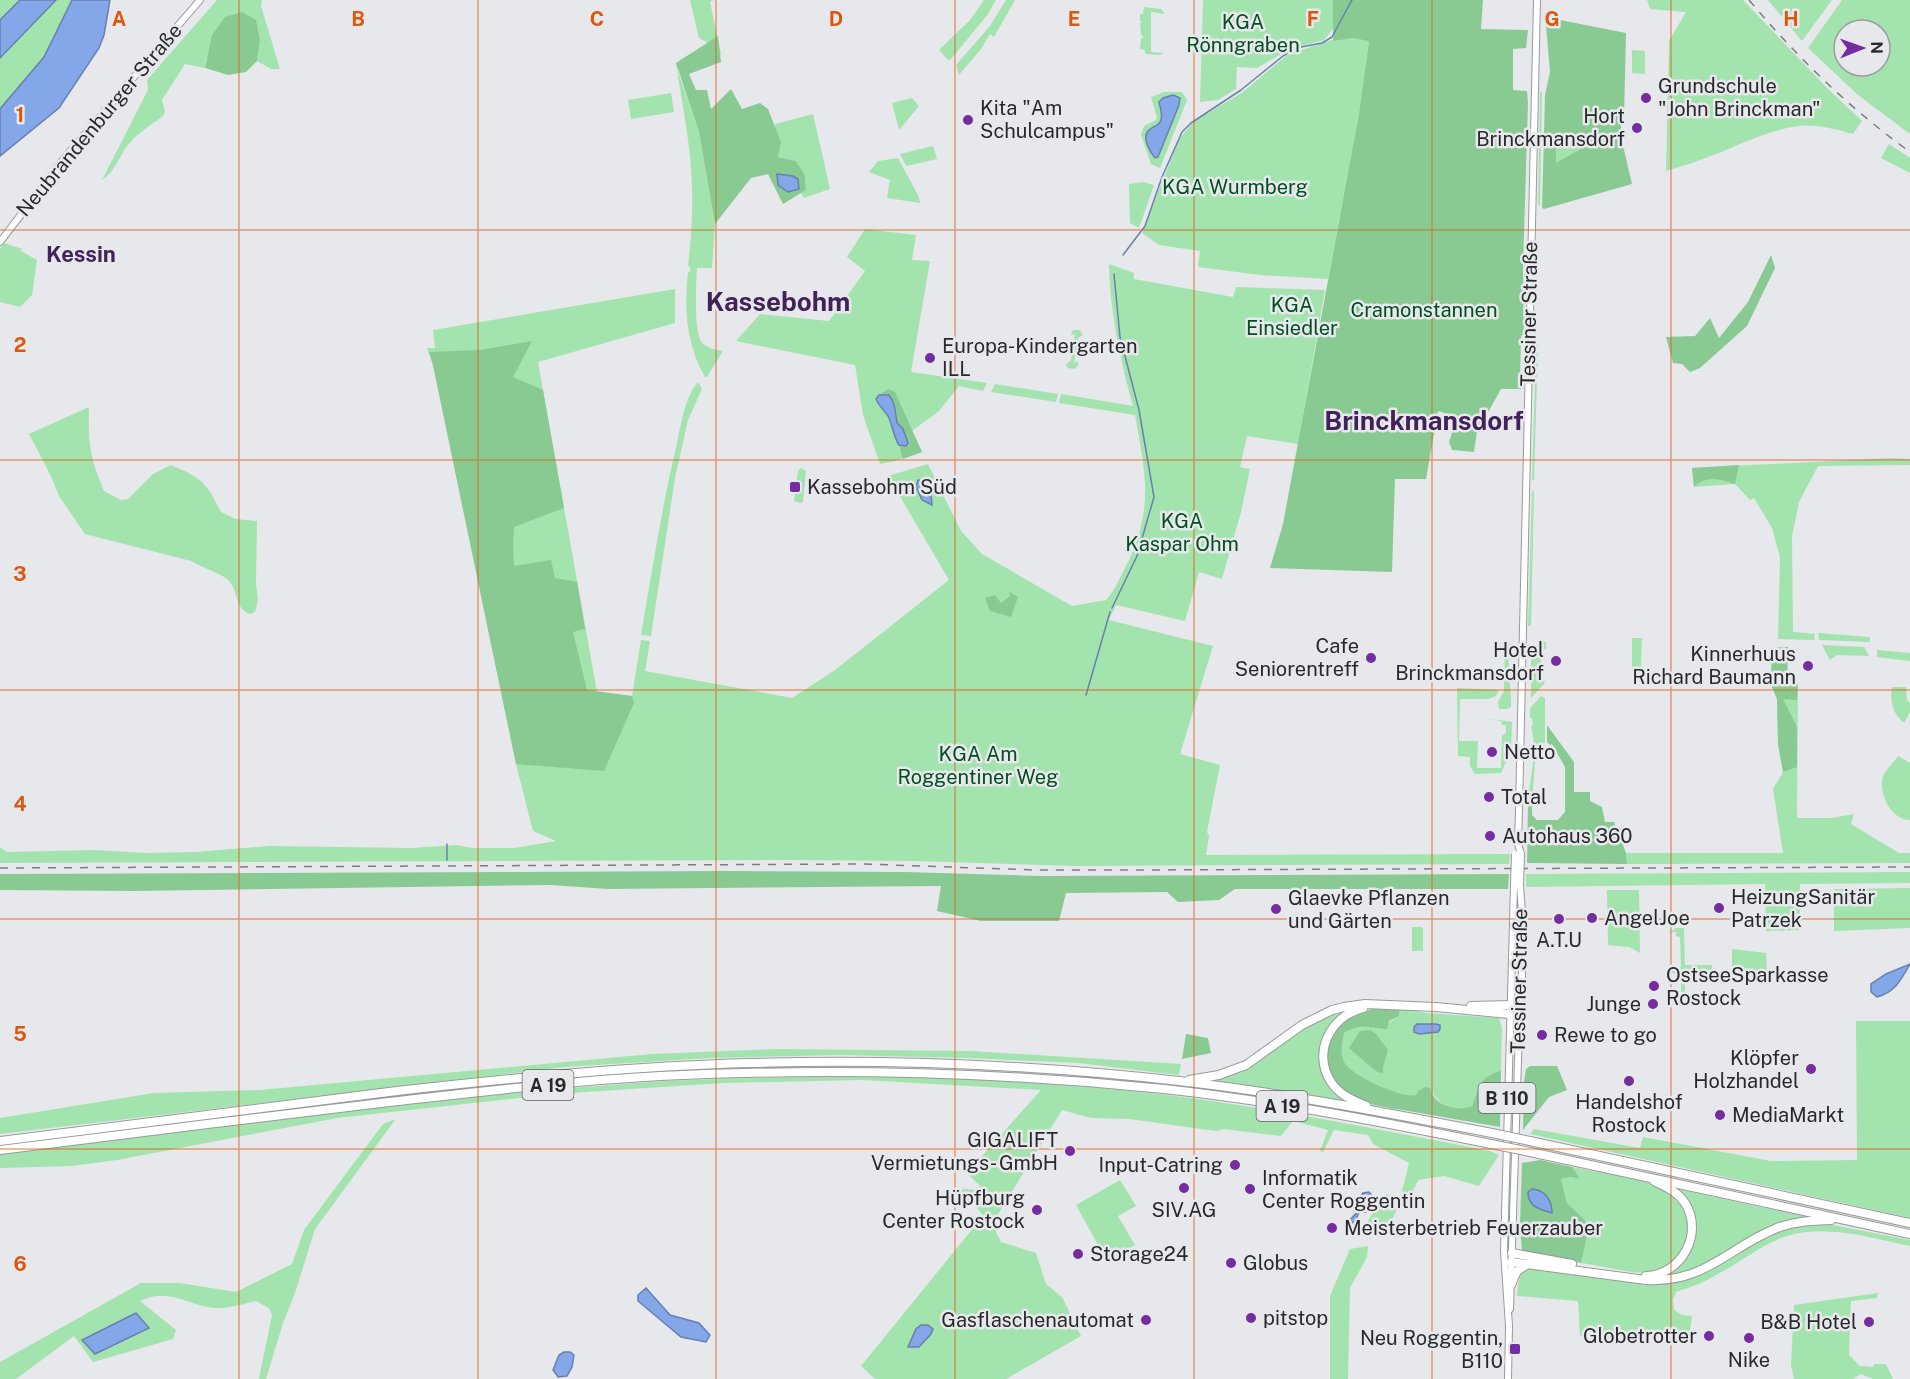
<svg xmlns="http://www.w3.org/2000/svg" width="1910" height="1379" font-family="'Public Sans',sans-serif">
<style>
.green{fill:#a3e3ad;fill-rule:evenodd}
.forest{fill:#89ca93;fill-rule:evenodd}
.water{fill:#83a7e8;stroke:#6881af;stroke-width:1.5}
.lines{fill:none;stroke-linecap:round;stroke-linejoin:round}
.stream{stroke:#6881af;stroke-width:1.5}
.major-casing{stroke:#989a9d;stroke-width:8}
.highway-casing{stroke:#989a9d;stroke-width:10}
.major{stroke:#fff;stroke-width:6}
.highway{stroke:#fff;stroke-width:8}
.rail{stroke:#7d7d80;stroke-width:1.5;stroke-dasharray:8 8;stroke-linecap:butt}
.major-bridge-casing{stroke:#989a9d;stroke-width:8;stroke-linecap:butt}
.highway-bridge-casing{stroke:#989a9d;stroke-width:10;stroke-linecap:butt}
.major-bridge{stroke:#fff;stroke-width:6}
.highway-bridge{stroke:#fff;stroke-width:8}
.grid{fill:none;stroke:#de570e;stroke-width:1.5;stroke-opacity:0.55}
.poi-dot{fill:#742c9f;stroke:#e7e8ec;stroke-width:2}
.labels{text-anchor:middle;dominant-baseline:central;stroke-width:5;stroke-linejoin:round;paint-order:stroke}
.shield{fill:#e7e8ec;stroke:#626265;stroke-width:1.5}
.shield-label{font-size:18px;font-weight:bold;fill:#29292b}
.park-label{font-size:20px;fill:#014f1e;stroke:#e7e8ec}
.poi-label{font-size:20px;fill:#29292b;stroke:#e7e8ec;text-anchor:start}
.street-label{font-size:20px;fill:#29292b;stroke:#e7e8ec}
.quarter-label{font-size:22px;font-weight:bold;fill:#432259;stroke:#e7e8ec}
.district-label{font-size:26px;font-weight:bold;fill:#432259;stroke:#e7e8ec}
.grid-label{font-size:20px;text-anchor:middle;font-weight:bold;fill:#de570e;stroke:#e7e8ec;stroke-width:5;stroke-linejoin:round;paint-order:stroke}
</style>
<rect width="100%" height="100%" fill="#e7e8ec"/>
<path class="green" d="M0,0H110L104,35L99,48L59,108L0,156Z
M217,0H262L261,6L280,69H271L257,61L260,41L206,59L205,68L185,64L162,100L165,112L163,116C151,125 136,134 127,146C117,160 117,169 102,180L148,90L147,80Z
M690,0H714L710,2L721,54L677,69L699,132L715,224L712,268H697C696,282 694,331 701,341C705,348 716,350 723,351L707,377H705C686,344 684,309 688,272H690V267L688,266C691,240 693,214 692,187C691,145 682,104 676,63L708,43L699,38Z
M984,0H996L988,14L951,59L948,60L939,50L971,19Z
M1006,0H1015L994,37L990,34L981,49L959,75L956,65L990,26Z
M1203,0H1333V29L1324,40L1290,49L1257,68L1237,67L1236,89L1218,100L1200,102Z
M1647,0H1743L1827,88L1862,121L1853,134C1835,129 1817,124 1798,126C1770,130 1745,142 1719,153C1701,160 1684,166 1666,171L1669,41L1686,12L1650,9Z
M1768,0H1832L1802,41Z
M1842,0H1910V134L1858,95L1808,48ZM1844,30H1880V66H1844Z
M1144,7L1161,9L1165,14L1151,12V52L1164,53L1160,55L1145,54V50L1140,49L1141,38H1143V36L1141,35L1140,23H1142L1140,20V14H1143Z
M1353,38L1369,40L1359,113L1328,279L1260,275L1198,267L1200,251L1159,245L1142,233L1179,139L1193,122L1243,92L1287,55L1331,40Z
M1632,50L1645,51V74L1632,73Z
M1164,92H1182L1187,100L1160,168L1151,164L1141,135L1144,126L1156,120L1157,117L1151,97Z
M1540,92H1542L1540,207L1538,204Z
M671,93L674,112L631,119L628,100Z
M912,98L919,106L899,130L892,103Z
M813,114L830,189L804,198L801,193L806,190L805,175L796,161L778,157L775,124Z
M1569,142L1581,148L1556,164V149Z
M1889,144L1910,158V173L1881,158Z
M933,146L937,159L906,166L900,154Z
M898,158L919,197L920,203L887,198L890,180L869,172L878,161Z
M1143,182L1154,185L1139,228L1130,223L1129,184Z
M865,229L916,235L912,260L930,261L911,372L987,383L983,391L959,386L939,411L912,431L922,452L895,461L880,464L863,415L855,365L736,341L760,314L829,321L865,271L847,257Z
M4,243L22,249L21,251L37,260L32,295L20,307L0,302V249Z
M1109,264L1134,273V279L1233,297L1236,287L1325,290L1298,444L1247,436L1240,467L1250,469L1241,512L1222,579L1199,572L1185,621L1116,605L1109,620L1213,646L1180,754L1220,765L1207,832L1209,836L1206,855L1510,854L1509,864L1075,866L915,861L790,860L0,863V847L7,852L94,850L146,853L195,852L270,846L411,848L456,845L472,848H514L556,841L533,831L516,764L433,365L427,348H435L433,330L675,289V323L538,362L597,692L632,696L641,640L650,641L645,671L792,698L835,670L949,580L888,476L928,464L961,531L982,554L1072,606L1106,600C1116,589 1122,573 1129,560C1154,506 1145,471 1135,415L1059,403L1061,394L1133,406C1120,359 1110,313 1109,264Z
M1075,330H1080L1083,335L1078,338L1074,363L1078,361V366L1074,369L1068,368L1066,365L1071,360L1075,334L1071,335L1072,331Z
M1536,343H1538L1534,481L1532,479Z
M698,382L702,389L688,420L675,478L651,636L641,635C652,571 662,506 677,443C681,424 685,397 698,382Z
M995,384L1058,394L1056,402L991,392Z
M89,407C88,444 90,457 104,491L121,500L128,499L153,474L171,465C202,478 206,482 221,512L236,519L257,521L256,583L258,600L255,612L250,614C235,609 239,594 230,582C224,574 202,568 191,561L85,534L59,496L51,476L29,434Z
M1890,458L1910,459V465L1818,466L1799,502L1792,536L1793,632L1815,634L1814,640L1778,639L1780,557L1772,528L1754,498L1750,500L1735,484L1694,487L1692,468Z
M801,468L806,471L803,502L800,503L794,501L798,471Z
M1534,490L1531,626H1528L1532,492Z
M1818,633L1870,637V642L1819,640Z
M1632,638H1642L1641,666L1637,676H1632Z
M1543,642H1546V649L1541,650V681H1545L1544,684L1531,698V648L1532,645H1543Z
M1511,643C1505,664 1512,686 1511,707L1507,709H1499L1498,702L1504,691L1505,647Z
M1822,645L1864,647L1869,656L1837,655L1830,660Z
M1788,647L1787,683L1798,684L1797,818H1832L1854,814L1851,824L1899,853H1910V863L1627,864L1626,853H1783L1773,789L1783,772L1778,744L1777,699L1772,687L1771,648Z
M1877,650L1910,653V661L1877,657Z
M1892,687H1906L1907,700L1910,703V712L1904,723C1892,713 1890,701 1892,687Z
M1457,688L1499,690L1496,696L1488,699H1460L1459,741H1478L1477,768H1501L1502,736L1506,733V725H1502L1501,721L1485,718L1512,722L1511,749L1501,773L1475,774L1470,766V757L1458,756Z
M1541,696L1545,698V742L1536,750L1532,802H1528C1530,774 1538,755 1531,726L1533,725L1532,718H1530V708Z
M1898,756L1910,763V820C1891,820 1878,793 1883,776C1886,769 1894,762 1898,756Z
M1910,872V883L1800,884V930L1766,931L1765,884L1526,887V874Z
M1910,888V928L1834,931V889Z
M1607,890H1639L1640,953L1629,947L1608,945Z
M1412,927H1421L1423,928V951H1412Z
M1675,928H1684L1685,965H1712V976H1685V992H1681V973H1668V968L1681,967L1680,937L1676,936V932H1668L1674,930Z
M1732,949L1766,953L1767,973H1732Z
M1358,1007L1336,1019L1347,1101L1209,1080L1225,1076L1326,1016Z
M1403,1009L1427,1013L1499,1018L1502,1028L1501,1070C1478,1079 1480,1085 1472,1106C1455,1114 1437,1104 1430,1088C1425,1091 1419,1095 1413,1096C1400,1098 1348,1074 1343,1061C1340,1052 1342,1042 1344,1033C1356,1027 1366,1024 1379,1029L1399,1016L1400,1010Z
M1856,1021H1910V1218L1530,1134L1534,1129L1640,1148L1643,1137L1771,1161L1857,1160Z
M778,1049L971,1051L1181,1064L1179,1075L1078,1063L967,1058L840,1055L710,1058L565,1067L0,1134V1118L154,1093L260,1090L652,1054Z
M864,1076C965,1078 1068,1083 1168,1095C1278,1109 1382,1130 1490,1151L1499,1155L1479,1186L1444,1176L1418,1180L1412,1193L1399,1205L1388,1228L1370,1235H1358L1386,1194L1400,1199L1409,1163L1373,1144L1368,1135L1334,1130L1323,1152L1320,1151L1328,1130L1293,1121L1281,1136L1224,1129L1216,1131L1129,1119L1091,1118L1062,1110L992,1224L1001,1242L1036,1253L1046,1284L1062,1297L1081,1336L1006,1379H875L861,1366L983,1216L975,1205L965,1204L957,1196L963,1189L978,1190L981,1187L967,1173L1041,1090L863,1080L723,1083L555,1094L337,1118L117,1160L72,1166L0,1168V1153C208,1130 415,1099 623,1084C703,1078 784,1077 864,1076Z
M393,1120H395L315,1229L295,1293L283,1323L266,1379H259L272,1315L269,1308L256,1301C243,1304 228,1309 214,1308C187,1305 168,1287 140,1301L176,1330L173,1339L93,1362L74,1336L16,1379H0V1362L141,1283H180L236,1292L292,1264L304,1230L383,1124ZM136,1313L149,1328L82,1340Z
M1572,1167C1599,1173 1646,1178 1669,1191C1704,1211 1688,1272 1649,1273C1631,1274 1599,1265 1581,1263L1588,1232L1585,1220L1567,1203L1561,1179L1571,1177L1579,1179Z
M1120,1180L1136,1206L1118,1216L1135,1245L1107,1261L1076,1205Z
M1673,1188L1815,1219L1800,1220L1679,1276H1657L1677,1266L1695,1227Z
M1823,1223L1910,1240V1246C1871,1238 1827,1224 1787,1236C1762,1244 1741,1262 1718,1274C1705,1282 1691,1287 1676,1292L1673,1300L1674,1310L1682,1315L1692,1316L1690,1331L1580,1336L1578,1301L1517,1296C1518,1284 1519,1273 1528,1267L1674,1281L1769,1234L1794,1225Z
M1368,1246L1367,1257L1350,1288L1348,1379H1330V1296L1350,1249Z
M1878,1293L1877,1298L1851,1301L1849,1355L1860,1366L1873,1367L1874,1364H1886L1893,1379H1873L1861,1374L1853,1379H1794L1791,1365L1794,1305Z"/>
<path class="forest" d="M1333,0H1483L1481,29L1528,30L1526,48L1513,49V90L1527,91L1528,103L1523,267L1524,334L1521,336L1520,380L1521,389H1501L1477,432L1474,452L1452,450L1449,442L1457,417L1438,411L1426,479H1395L1392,572L1270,568L1283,524L1359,113L1369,41L1353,38L1333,41Z
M242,12L256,20L260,41L257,61L246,72L228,75L205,68L212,35L225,17Z
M1550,18L1626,33L1624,117H1621V137L1632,184L1544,209L1542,208L1545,95L1550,72L1546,25H1549ZM1569,142L1580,149L1556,163V149Z
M718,36L721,62L689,74L696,90H707L711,109L731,89L742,109L760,103L768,109L781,142L778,157L796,161L805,175L806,190L783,204L768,174L751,178L715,224L699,132L676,63Z
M1771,255L1775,268L1747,326L1700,368L1690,372L1682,364L1673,363L1666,337L1695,336L1710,318L1719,338L1748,302Z
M532,341L513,377L543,390L564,508L514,527L513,548L514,566L551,560L555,578L577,582L585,629L573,632L587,690L632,696L634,703L604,771L516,764L433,365L429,352L480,350Z
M888,389L895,392L922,452L903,459L899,445L902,447L903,429L897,423L896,409L889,395H879Z
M1739,465L1735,484C1719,479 1707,475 1694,487L1692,468Z
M1009,592L1018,597L1011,617L990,611L985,598L995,595L1001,603L1010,596Z
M1788,647L1787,683L1798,684L1797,700L1783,699L1797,727V767L1783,772L1778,744L1777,699L1772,687L1771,648Z
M1547,725L1574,762V792H1590V801L1602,807L1605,822H1614L1626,853L1627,864L1527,863L1528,802H1532V815L1537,820H1558L1565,812V767L1552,744L1550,745L1547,742Z
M725,871L905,872L1040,876L1509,874L1508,889H1235L1219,900L1178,902L1167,892L1066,893L1059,921H981L937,911L941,886L608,889L551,885L133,891L0,890V874Z
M1373,1009H1403L1400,1010L1399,1016L1389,1021L1387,1029C1368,1029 1365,1022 1344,1033C1342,1043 1340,1052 1344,1062C1350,1075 1402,1099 1416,1095L1419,1090L1426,1087L1430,1088C1432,1091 1432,1095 1434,1097C1443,1108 1461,1111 1472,1106C1480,1085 1478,1079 1501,1070L1500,1127C1471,1122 1443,1117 1414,1112C1392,1108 1363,1106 1344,1092C1330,1081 1322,1060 1328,1043C1335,1021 1353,1014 1373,1009Z
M1371,1030L1376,1034L1388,1050L1383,1067V1073L1377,1072L1349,1048L1360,1031Z
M1186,1034L1208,1038L1211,1053L1182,1059Z
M1530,1066H1557L1567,1090L1549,1097L1523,1130L1524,1081L1526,1069Z
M1540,1160L1572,1167L1580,1179L1571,1177L1561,1179L1567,1203L1585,1220L1588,1232L1581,1263L1522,1252L1520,1223L1522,1163Z"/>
<path class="water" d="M20,0H56L0,58V20Z
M72,0H110L104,35L99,48L59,108L0,156V109L44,57Z
M1173,95L1180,98L1179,105L1158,157L1155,158C1150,152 1142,138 1148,131C1151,127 1158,126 1160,122C1164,116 1160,108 1159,102L1163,98Z
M777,174L793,176L798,179L799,189L788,192L778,185Z
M879,395H889C896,404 895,412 897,423L903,429L908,443L906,446L899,445C893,436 893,426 888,416C884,410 879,406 876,399Z
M918,480L924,481C929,489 932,495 932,505L922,500L916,487Z
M1910,964C1901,980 1895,992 1877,997L1871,992V984L1886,974Z
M1417,1024H1436L1440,1025V1029L1438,1032L1419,1034L1414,1032V1027Z
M1532,1189C1545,1190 1552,1200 1552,1213C1539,1209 1528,1207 1528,1192Z
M1369,1192L1375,1199L1366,1212H1359L1356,1220L1350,1225L1349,1221L1358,1211L1355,1204L1363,1193Z
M646,1288L670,1315L699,1323L710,1335L706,1342L681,1337L638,1301V1295Z
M136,1313L149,1328L95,1354L82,1340Z
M921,1325H928L933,1329L931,1334L919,1347H908L916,1329Z
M564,1352H570L574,1355L572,1367L567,1376L558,1377L553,1370L559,1355Z"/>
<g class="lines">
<path class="stream" d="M1123,255L1145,226L1162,177L1182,132L1191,123L1241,90L1283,56L1296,48L1322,43L1332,37L1352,0
M1112,608L1137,556L1154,497L1139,410L1120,337L1114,274
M1086,695L1110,612
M447,844V860"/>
<g class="major-casing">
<path id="major" d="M0,242L66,156L200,0
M1521,854L1518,844L1519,809L1537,0
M1510,1309L1519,1029L1522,991V913L1520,885
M1508,1379L1509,1326L1504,1251L1514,885"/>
</g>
<g class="highway-casing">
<path id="highway" d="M1471,1006L1510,1005
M1363,1008C1330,1016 1312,1053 1331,1082C1339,1095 1353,1100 1366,1106
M1189,1080L1219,1075L1246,1065L1302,1025L1332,1010L1344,1007L1365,1004L1436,1007L1509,1014
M0,1141C132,1124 264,1107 397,1091C514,1078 632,1066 750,1063C893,1059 1037,1065 1179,1081C1284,1093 1388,1113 1492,1133
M1530,1141L1910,1223
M0,1150C130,1134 259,1117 389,1102C479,1092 569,1081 660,1076C828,1068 996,1072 1164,1089C1274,1101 1383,1122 1491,1144
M1530,1152L1910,1234
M1512,1253L1572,1264
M1511,1262L1646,1280C1706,1283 1727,1248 1777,1228C1794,1221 1813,1221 1831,1220
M1646,1276C1682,1275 1704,1233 1685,1203C1677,1191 1666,1187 1654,1181
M1511,1285L1517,1271L1528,1264"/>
</g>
<use href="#major" class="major"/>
<use href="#highway" class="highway"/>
<path class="rail" d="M1749,0C1797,57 1849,108 1910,152
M0,868L863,864L1035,870H1139L1910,867"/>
<g class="major-bridge-casing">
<path id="major-bridge" d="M1514,885L1515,854
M1520,885L1521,854"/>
</g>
<g class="highway-bridge-casing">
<path id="highway-bridge" d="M1492,1133L1530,1141
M1491,1144L1530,1152"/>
</g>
<use href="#major-bridge" class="major-bridge"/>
<use href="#highway-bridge" class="highway-bridge"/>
</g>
<path class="grid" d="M239,0V1379M478,0V1379M716,0V1379M955,0V1379M1194,0V1379M1432,0V1379M1671,0V1379M0,230H1910M0,460H1910M0,690H1910M0,919H1910M0,1149H1910"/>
<g class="poi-dot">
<circle cx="1646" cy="98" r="6"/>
<circle cx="968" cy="120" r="6"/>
<circle cx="1637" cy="128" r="6"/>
<circle cx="930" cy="358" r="6"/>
<rect x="789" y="481" width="12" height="12" rx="3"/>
<circle cx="1371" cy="658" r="6"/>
<circle cx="1556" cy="661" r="6"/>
<circle cx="1808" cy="666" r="6"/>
<circle cx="1492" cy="752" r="6"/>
<circle cx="1489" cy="797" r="6"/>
<circle cx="1490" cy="836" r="6"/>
<circle cx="1719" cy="908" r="6"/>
<circle cx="1276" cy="909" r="6"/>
<circle cx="1592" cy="918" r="6"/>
<circle cx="1559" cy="919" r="6"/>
<circle cx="1654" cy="986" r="6"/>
<circle cx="1653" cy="1004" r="6"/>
<circle cx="1542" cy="1035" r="6"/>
<circle cx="1811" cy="1069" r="6"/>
<circle cx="1629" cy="1081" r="6"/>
<circle cx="1720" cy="1115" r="6"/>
<circle cx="1070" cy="1151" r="6"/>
<circle cx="1235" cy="1165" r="6"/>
<circle cx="1184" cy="1188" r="6"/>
<circle cx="1250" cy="1189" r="6"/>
<circle cx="1037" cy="1210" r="6"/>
<circle cx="1332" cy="1228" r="6"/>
<circle cx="1078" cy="1254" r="6"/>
<circle cx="1231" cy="1263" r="6"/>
<circle cx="1251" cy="1318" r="6"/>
<circle cx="1146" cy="1320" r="6"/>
<circle cx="1869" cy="1322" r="6"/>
<circle cx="1709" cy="1336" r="6"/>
<circle cx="1749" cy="1338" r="6"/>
<rect x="1509" y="1343" width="12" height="12" rx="3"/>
</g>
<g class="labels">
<g class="shield">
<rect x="522.5" y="1070" width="51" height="30" rx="4.5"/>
<rect x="1478.5" y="1083" width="57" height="30" rx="4.5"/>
<rect x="1256.5" y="1091" width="51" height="30" rx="4.5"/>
</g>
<g class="shield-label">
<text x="548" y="1085">A 19</text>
<text x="1507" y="1098">B 110</text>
<text x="1282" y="1106">A 19</text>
</g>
<g class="park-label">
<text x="1243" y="22">KGA<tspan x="1243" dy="23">Rönngraben</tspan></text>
<text x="1235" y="187">KGA Wurmberg</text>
<text x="1292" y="305">KGA<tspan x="1292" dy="23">Einsiedler</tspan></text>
<text x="1424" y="310">Cramonstannen</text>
<text x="1182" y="521">KGA<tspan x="1182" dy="23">Kaspar Ohm</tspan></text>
<text x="978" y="754">KGA Am<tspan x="978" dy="23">Roggentiner Weg</tspan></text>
</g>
<g class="poi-label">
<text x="1658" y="86">Grundschule<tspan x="1658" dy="23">"John Brinckman"</tspan></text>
<text x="980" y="108">Kita "Am<tspan x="980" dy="23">Schulcampus"</tspan></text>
<text x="1625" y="116" text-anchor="end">Hort<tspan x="1625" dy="23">Brinckmansdorf</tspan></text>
<text x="942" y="346">Europa-Kindergarten<tspan x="942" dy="23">ILL</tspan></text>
<text x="807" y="487">Kassebohm Süd</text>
<text x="1359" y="646" text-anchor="end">Cafe<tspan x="1359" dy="23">Seniorentreff</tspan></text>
<text x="1544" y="650" text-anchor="end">Hotel<tspan x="1544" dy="23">Brinckmansdorf</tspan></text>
<text x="1796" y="654" text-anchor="end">Kinnerhuus<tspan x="1796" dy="23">Richard Baumann</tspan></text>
<text x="1504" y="752">Netto</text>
<text x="1501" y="797">Total</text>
<text x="1502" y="836">Autohaus 360</text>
<text x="1731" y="897">HeizungSanitär<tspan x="1731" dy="23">Patrzek</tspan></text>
<text x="1288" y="898">Glaevke Pflanzen<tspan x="1288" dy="23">und Gärten</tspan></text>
<text x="1604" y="918">AngelJoe</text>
<text x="1559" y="940" text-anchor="middle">A.T.U</text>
<text x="1666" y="975">OstseeSparkasse<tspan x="1666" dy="23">Rostock</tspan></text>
<text x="1641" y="1004" text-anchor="end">Junge</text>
<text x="1554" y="1035">Rewe to go</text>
<text x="1799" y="1058" text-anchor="end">Klöpfer<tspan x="1799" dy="23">Holzhandel</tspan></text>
<text x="1629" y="1102" text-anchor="middle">Handelshof<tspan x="1629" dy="23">Rostock</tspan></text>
<text x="1732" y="1115">MediaMarkt</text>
<text x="1058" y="1140" text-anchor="end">GIGALIFT<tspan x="1058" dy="23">Vermietungs- GmbH</tspan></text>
<text x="1223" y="1165" text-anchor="end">Input-Catring</text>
<text x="1262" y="1178">Informatik<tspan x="1262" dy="23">Center Roggentin</tspan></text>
<text x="1025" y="1198" text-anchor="end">Hüpfburg<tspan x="1025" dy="23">Center Rostock</tspan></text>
<text x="1184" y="1210" text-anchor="middle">SIV.AG</text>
<text x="1344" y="1228">Meisterbetrieb Feuerzauber</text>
<text x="1090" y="1254">Storage24</text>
<text x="1243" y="1263">Globus</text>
<text x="1263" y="1318">pitstop</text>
<text x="1134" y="1320" text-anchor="end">Gasflaschenautomat</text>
<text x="1857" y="1322" text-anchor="end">B&amp;B Hotel</text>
<text x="1697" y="1336" text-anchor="end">Globetrotter</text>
<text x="1503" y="1338" text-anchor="end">Neu Roggentin,<tspan x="1503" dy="23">B110</tspan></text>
<text x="1749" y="1360" text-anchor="middle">Nike</text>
</g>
<g class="street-label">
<text transform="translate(99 120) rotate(-50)">Neubrandenburger Straße</text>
<text transform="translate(1529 314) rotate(-89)">Tessiner Straße</text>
<text transform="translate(1519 981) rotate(-89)">Tessiner Straße</text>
</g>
<g class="quarter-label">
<text x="81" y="254">Kessin</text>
</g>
<g class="district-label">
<text x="778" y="301">Kassebohm</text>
<text x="1424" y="420">Brinckmansdorf</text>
</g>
</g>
<g class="grid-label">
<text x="119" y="26">A</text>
<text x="358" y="26">B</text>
<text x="597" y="26">C</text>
<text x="836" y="26">D</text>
<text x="1074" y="26">E</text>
<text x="1313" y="26">F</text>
<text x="1552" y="26">G</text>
<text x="1791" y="26">H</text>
<text x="20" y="122">1</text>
<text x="20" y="352">2</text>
<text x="20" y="581">3</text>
<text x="20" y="811">4</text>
<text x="20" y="1041">5</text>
<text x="20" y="1271">6</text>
</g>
<g transform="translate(1862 48) rotate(89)"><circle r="28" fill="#e7e8ec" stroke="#9b9c9f" stroke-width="1.5"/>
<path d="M0-4.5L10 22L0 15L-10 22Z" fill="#742c9f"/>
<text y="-9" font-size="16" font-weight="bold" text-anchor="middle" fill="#29292b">N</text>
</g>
</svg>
